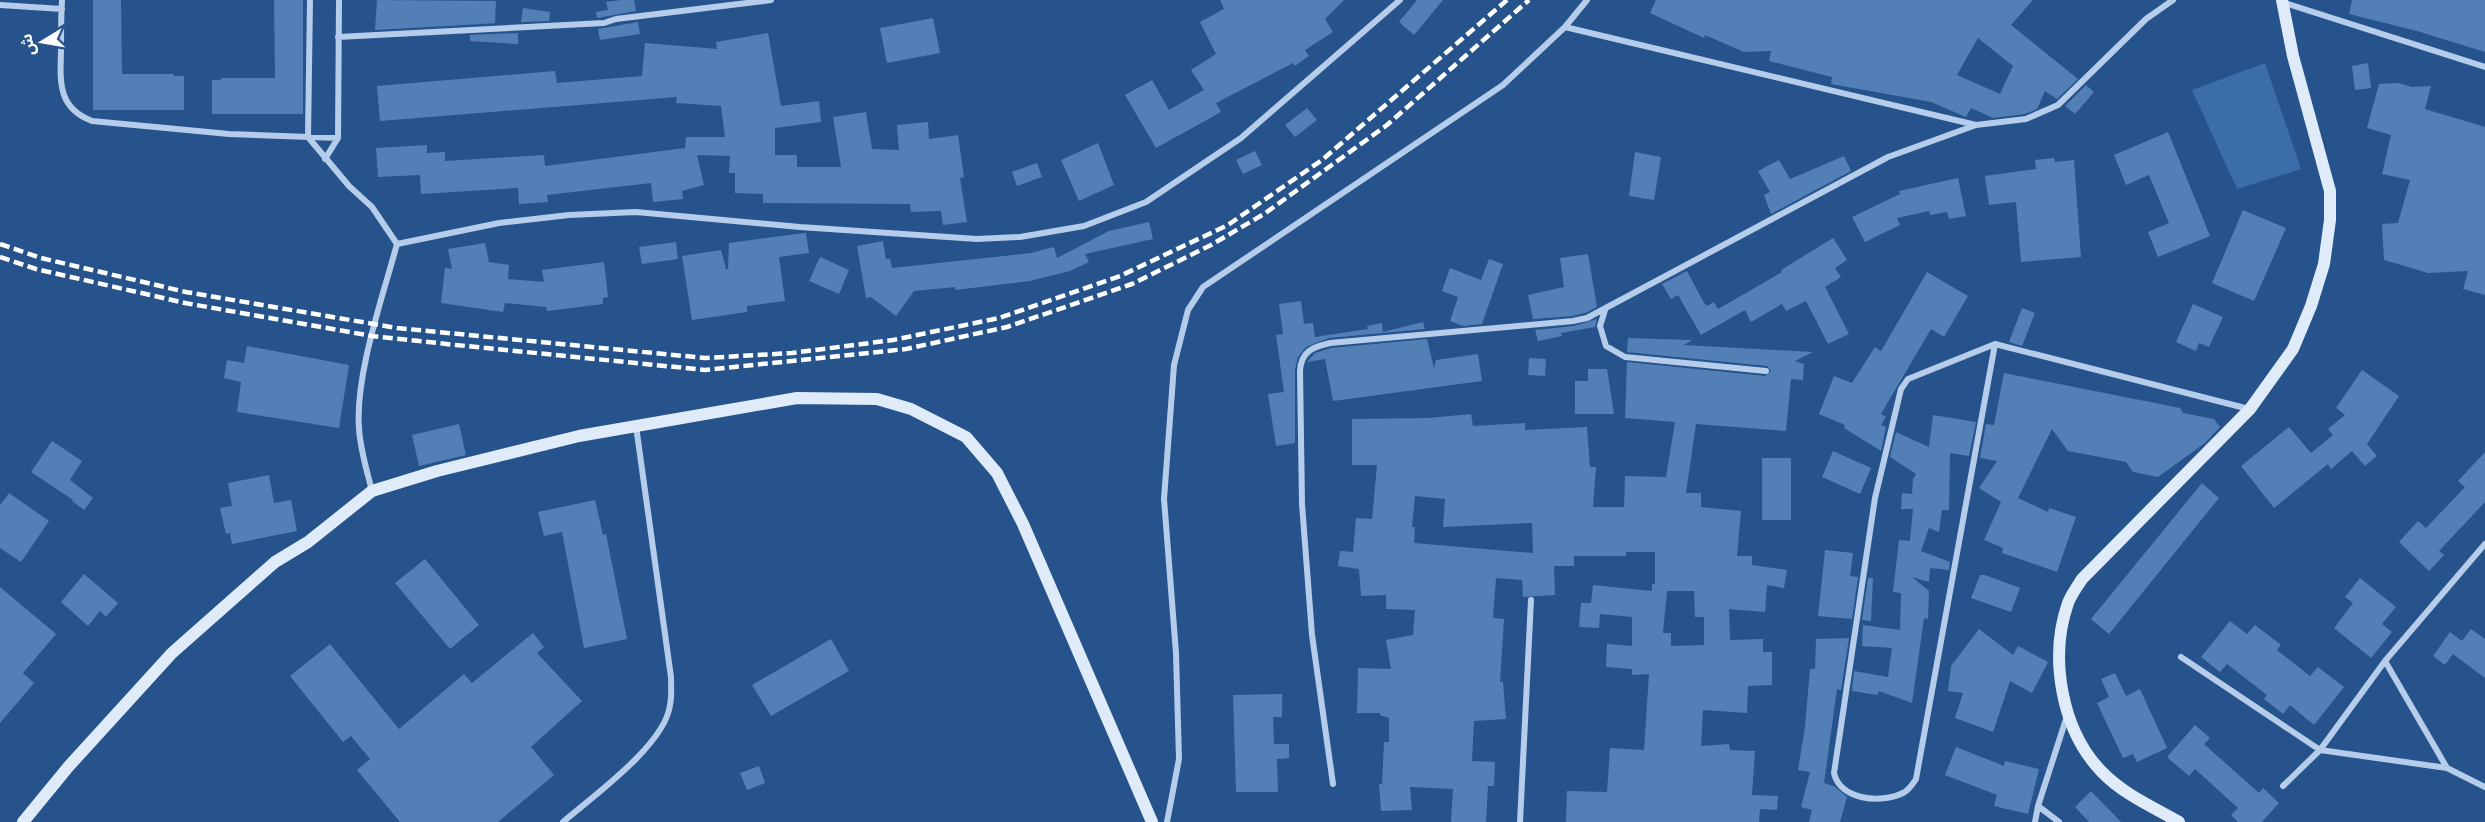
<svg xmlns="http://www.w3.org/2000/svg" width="2485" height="822" font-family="Quicksand,'Noto Sans Arabic',sans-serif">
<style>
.green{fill:#3a6da9}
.building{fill:#527fb5;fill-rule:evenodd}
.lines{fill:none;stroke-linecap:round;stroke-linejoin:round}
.street{stroke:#b5cdea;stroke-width:6}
.secondary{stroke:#dfebf8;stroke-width:12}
.rail{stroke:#fff;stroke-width:4.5;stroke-dasharray:10 4.5;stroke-linecap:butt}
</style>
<rect width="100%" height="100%" fill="#26538c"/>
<path class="green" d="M2265,63L2301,169L2237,189L2192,90Z"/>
<path class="building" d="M93,0H121L122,74H174V76H184V110H93Z
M274,0H303V114H212V80H221V78H275Z
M377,0L496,1L495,23H499L375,30Z
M621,0H634L636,11L597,18L596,12L608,10L606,2Z
M1220,0H1344L1325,19L1333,32L1305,50L1309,56L1295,66L1293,63L1216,103L1221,112L1156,148L1125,95L1152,80L1169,110L1204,90L1191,70L1216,54L1200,22L1224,9Z
M1417,0H1443L1414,35L1399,22Z
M1656,0H2033L2011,25L2078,79L2057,99L2045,91L2037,109L2025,114L1993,118L1971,108L1966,117L1931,102L1831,84L1832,77L1769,61L1771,51L1744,52L1705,35L1704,38L1650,13ZM1978,38L2013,66L2000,94L1957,75Z
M2352,0H2485V52L2417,31L2349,14Z
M523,8L550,12L549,21L521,22Z
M933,18L940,53L887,63L880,28Z
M638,22L640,34L600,40L598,29Z
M518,33V44L470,41V35Z
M768,33L781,106L819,101L821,122L775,128V155H797V167H841L833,117L866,112L872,149L899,150L897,125L928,122L929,139L958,135L964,177L960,178L967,222L943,225L941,211L911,212L910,204L763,203V194L735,193V173H729L730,156L697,155L704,185L682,191L683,199L653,202L651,183L547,195L548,202L519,204L518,188L421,194L420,175L378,177L376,148L427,145V153L445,152V161L544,155L545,166L685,148L686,137H725L721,106L676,103L677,97L380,121L377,86L555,71L557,83L642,76L645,43L717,49L716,42Z
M2368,63L2371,88L2355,90L2352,66Z
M2398,83L2412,87L2431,86L2425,109L2485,127V295L2463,289L2468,271L2428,273L2384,260L2382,224L2398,223L2410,180L2382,174L2391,135L2367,128L2379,84Z
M2086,85L2094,92L2075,114L2065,106Z
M1307,108L1317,120L1295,137L1285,125Z
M2168,132L2210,236L2158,257L2148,232L2169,223L2149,175L2126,185L2114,155Z
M1098,143L1114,185L1079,201L1061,160Z
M1255,151L1262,165L1243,174L1236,160Z
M1635,152L1661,157L1654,200L1629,196Z
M1844,156L1851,171L1771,214L1764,195L1770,192L1758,171L1779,160L1790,179Z
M2054,158L2055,162L2074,160L2081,257L2021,262L2016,202L1989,205L1985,176L2036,169L2035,160Z
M1037,163L1042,177L1017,186L1012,172Z
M1958,178L1966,216L1949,219L1947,212L1930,215L1929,211L1897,218L1900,225L1865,242L1852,217L1900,194L1899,191Z
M2243,210L2286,228L2254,301L2212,283Z
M1149,222L1153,239L1085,254L1089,262L1070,271L1030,281L955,290V287L914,291L896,316L871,297L866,298L857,246L883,241L886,259H890L892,268L1031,253L1054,247L1057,258L1109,231Z
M804,233H806L809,253L779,257L785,301L747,306V312L692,320L682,256L721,250L726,269H728L729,243Z
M1833,238L1847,260L1835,268L1841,277L1825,287L1849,334L1828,344L1806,301L1786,311L1782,304L1751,322L1745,310L1701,335L1678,295L1671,299L1662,284L1687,271L1704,303L1707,306L1714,302L1718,309L1782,272L1781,270Z
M676,242L678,259L642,264L639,247Z
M485,243L489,262L509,265L508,279L544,282L542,270L604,262L608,297L603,298V304L547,311L546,307L505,303L503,312L441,303L445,268L452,269L448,249Z
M1588,254L1597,307L1585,313L1572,316L1533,319L1528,295L1564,287L1560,258Z
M820,257L849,270L839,294L809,281Z
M1489,259L1503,264L1482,324L1463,326L1450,321L1458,297L1442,291L1450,268L1481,280Z
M1927,272L1968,296L1944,337L1931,329L1881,414L1886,417L1881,425L1886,427L1881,451L1844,428L1845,425L1819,414L1834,376L1852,383L1875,347L1881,351Z
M1301,301L1304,324L1313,323L1315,337L1368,329L1367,326L1382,323L1383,332L1423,322L1425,329L1329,338L1306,347L1298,357L1295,370V443L1276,446L1268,394L1284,392L1276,335L1283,334L1279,304Z
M2193,304L2223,317L2209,347L2199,343L2196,351L2176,342Z
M2022,308L2035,313L2022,346L2009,342Z
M1597,319L1595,327L1561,333L1562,336L1538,341L1535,330L1574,326Z
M1628,338L1692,340L1684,345L1813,352L1795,361L1804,364L1803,380L1791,379L1786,431L1696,424L1686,493H1701V507L1741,511L1737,556H1752V565L1787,570L1784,588L1767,585L1765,612L1729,609L1730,640L1763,639V652H1772V685L1748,686L1747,713L1703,710L1701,746L1729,744L1730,750L1755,751L1752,795L1778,796L1777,810L1760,809L1759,822H1566L1567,791L1607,792L1610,748L1644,750L1649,674L1632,675V669L1606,667L1607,644L1632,646V617L1600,614L1599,628L1579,627L1581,603H1591L1593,585L1652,591V584H1655V552H1626V556H1574V566H1554L1555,595L1523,597L1522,580L1496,578L1493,618L1504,619L1500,682H1503L1506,719L1474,721L1472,761L1495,762L1494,786H1488L1486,822H1451L1453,789L1410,787L1412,810L1381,811L1379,784H1382L1384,742H1389V718L1380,715V713H1357L1358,668L1391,669L1386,640L1413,635L1415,610L1386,609V595L1361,596L1359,569L1338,566L1340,551L1353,552L1356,518L1372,519L1377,465H1352V419L1428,418L1471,414L1473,426L1525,423V430L1587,427L1590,467H1596L1593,507H1624L1625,476L1666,477L1675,422L1625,418L1627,362L1765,376L1771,371L1767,366L1627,352ZM1415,496L1445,499L1443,527L1532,523L1533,553L1414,543L1415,527H1412ZM1667,591H1694L1695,617H1704V645L1671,646V633H1663Z
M1427,339L1434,368L1436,360L1478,354L1482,381L1333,401L1325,359L1307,362L1315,353L1331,348Z
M247,346L349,365L339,428L237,412L241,382L224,378L227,360L244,363Z
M1529,358L1546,359L1545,376L1528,375Z
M1588,369H1607L1614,414H1575V381H1588Z
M2362,370L2399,396L2367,444L2377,456L2365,466L2352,451L2331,469L2328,464L2274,508L2241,466L2289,427L2311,453L2333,435L2328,429L2345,415L2336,408Z
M2004,373L2180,408L2183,413L2214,419L2220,427L2205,443L2158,477L2133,472L2126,462L2068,451L2052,429L2018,498L2048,512L2049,508L2076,517L2057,572L2002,553L2003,548L1984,540L2001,502L1979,488L1997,461L1980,458L1986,424L1994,425Z
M1933,415L1976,422L1969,456L1950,453L1949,510H1942L1939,532L1929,528L1921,551L1950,562L1949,570L1930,568L1929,582L1912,577L1929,591L1928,619L1924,618L1912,703L1879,691L1877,695L1852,691L1854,671L1888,677L1892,648L1862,646L1863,625L1900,630L1901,593L1893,592L1899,540L1910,541L1913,509H1901L1902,493L1912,494L1913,479L1916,474L1890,457L1896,432L1929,447Z
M459,424L466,455L419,466L412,435Z
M52,441L82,461L70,480L93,498L84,510L72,501L73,500L31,472Z
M1833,451L1871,468L1860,494L1822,477Z
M2485,452V502L2439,551L2444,555L2429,571L2399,542L2418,521L2426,528L2465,487L2458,481Z
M1762,458H1791V520H1762Z
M269,475L274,503L291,500L297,531L232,544L230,533L226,534L220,508L232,506L228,483Z
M2202,483L2219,498L2109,634L2091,619Z
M9,493L49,521L21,562L0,548V505Z
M595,500L603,535L606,534L627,639L584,648L562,532L544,536L538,512Z
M1825,550L1853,553L1850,576L1858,577L1852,619L1818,616Z
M425,559L479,625L450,649L395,583Z
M84,574L118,603L106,617L100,611L88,626L61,602Z
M1980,575H1985L2020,588L2011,612L1971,598Z
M1868,578H1873L1871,621L1862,620Z
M2360,578L2396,607L2382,624L2392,632L2371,658L2334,628L2353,603L2345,597Z
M0,587L56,634L23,673L34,683L0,723Z
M2230,621L2247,634L2255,625L2281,645L2277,650L2310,676L2318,667L2344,687L2314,725L2290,705L2283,714L2264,699L2267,695L2227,664L2220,672L2201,657Z
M1979,629L2013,655L2018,646L2048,662L2032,693L2010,681L1993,732L1955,718L1963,693L1948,691L1951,666Z
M2471,629L2485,639V678L2453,654L2445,665L2433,656L2450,632L2462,641Z
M533,633L544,647L537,653L582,701L531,747L554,775L498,822H400L357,770L370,759L351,736L343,742L290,676L330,644L399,729L464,674L472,683Z
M1849,638L1841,690L1837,689L1824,783L1834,786L1847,797L1840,822H1809L1812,810L1801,807L1810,772L1798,770L1805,727L1810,669H1815L1816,639Z
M831,639L849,671L771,716L752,685Z
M2115,673L2126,696L2140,689L2167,748L2137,762L2133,754L2123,758L2097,703L2109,697L2101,679Z
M1282,694V717H1273L1274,744H1289V758L1277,759L1278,792H1236L1233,695Z
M2195,725L2210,738L2204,744L2259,793L2263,788L2279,803L2262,822H2238L2231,815L2238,808L2195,769L2189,776L2167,757Z
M1956,747L2004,766L2005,761L2039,769L2028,814L1994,806L1997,795L1945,775Z
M759,766L765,783L747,790L740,773Z
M2091,791L2121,822H2089L2075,807Z"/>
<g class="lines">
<path class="street" d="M62,0C61,17 61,34 61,51C60,83 58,108 92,121L229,134L338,138
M310,0L308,137L349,186L372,207L397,244
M2282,2L2485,67
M0,5L62,9
M1565,27L1976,125L2026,119L2058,105L2146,19L2173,0
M338,37L604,23L616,19L771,0
M325,159L338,138L339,0
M397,244L499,223L569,215L636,212L800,227L977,239L1020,237L1084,226L1146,202L1241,138L1400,0
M1605,310L1600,326L1606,346L1625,357L1766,371
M1995,344L1916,779C1912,785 1909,790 1903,793C1881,804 1840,800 1834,773L1875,498L1901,389L1908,379L1995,344L2249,409
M372,491C367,471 360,449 359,428C355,375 383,296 397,244
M2181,657L2320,750L2447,768L2485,787
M2385,661L2447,768
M1333,784L1312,635L1302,504L1300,371C1301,352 1312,347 1330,343L1573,321L1587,318L1888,157L1976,125
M2283,786L2320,750L2385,661L2485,544
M2038,806L2059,822
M563,822C593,796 665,745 670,705C672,696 671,686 671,677L636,426
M1167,822L1179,759L1176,653L1164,499L1174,365L1188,310L1203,287L1503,85L1565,27L1587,0
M1520,822L1531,600
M2035,822L2038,806L2067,716"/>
<path class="secondary" d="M23,822L69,766L172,653L275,562L308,542L372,491L437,471L579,436L797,398L877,399L911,409L966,437L997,473L1023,524L1152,822
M2179,822C2153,807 2123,794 2102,772C2061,730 2049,657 2068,603C2071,595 2077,587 2082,579L2250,409L2293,349L2311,306L2324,264L2330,220V191L2293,56L2282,0"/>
<path class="rail" d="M0,244L41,258L186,292L397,328L705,358L792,353L893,340L999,318L1120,276L1228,225L1322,160L1507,0
M0,257L36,269L185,303L372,336L456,345L705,370L906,349L1007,327L1132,284L1211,245L1264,214L1387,125L1529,0"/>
</g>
<g transform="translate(42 42) rotate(259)" stroke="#26538c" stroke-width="4.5" paint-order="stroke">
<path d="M0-4.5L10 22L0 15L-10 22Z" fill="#ffffff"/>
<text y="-9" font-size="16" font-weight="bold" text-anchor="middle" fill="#ffffff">ش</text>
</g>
</svg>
